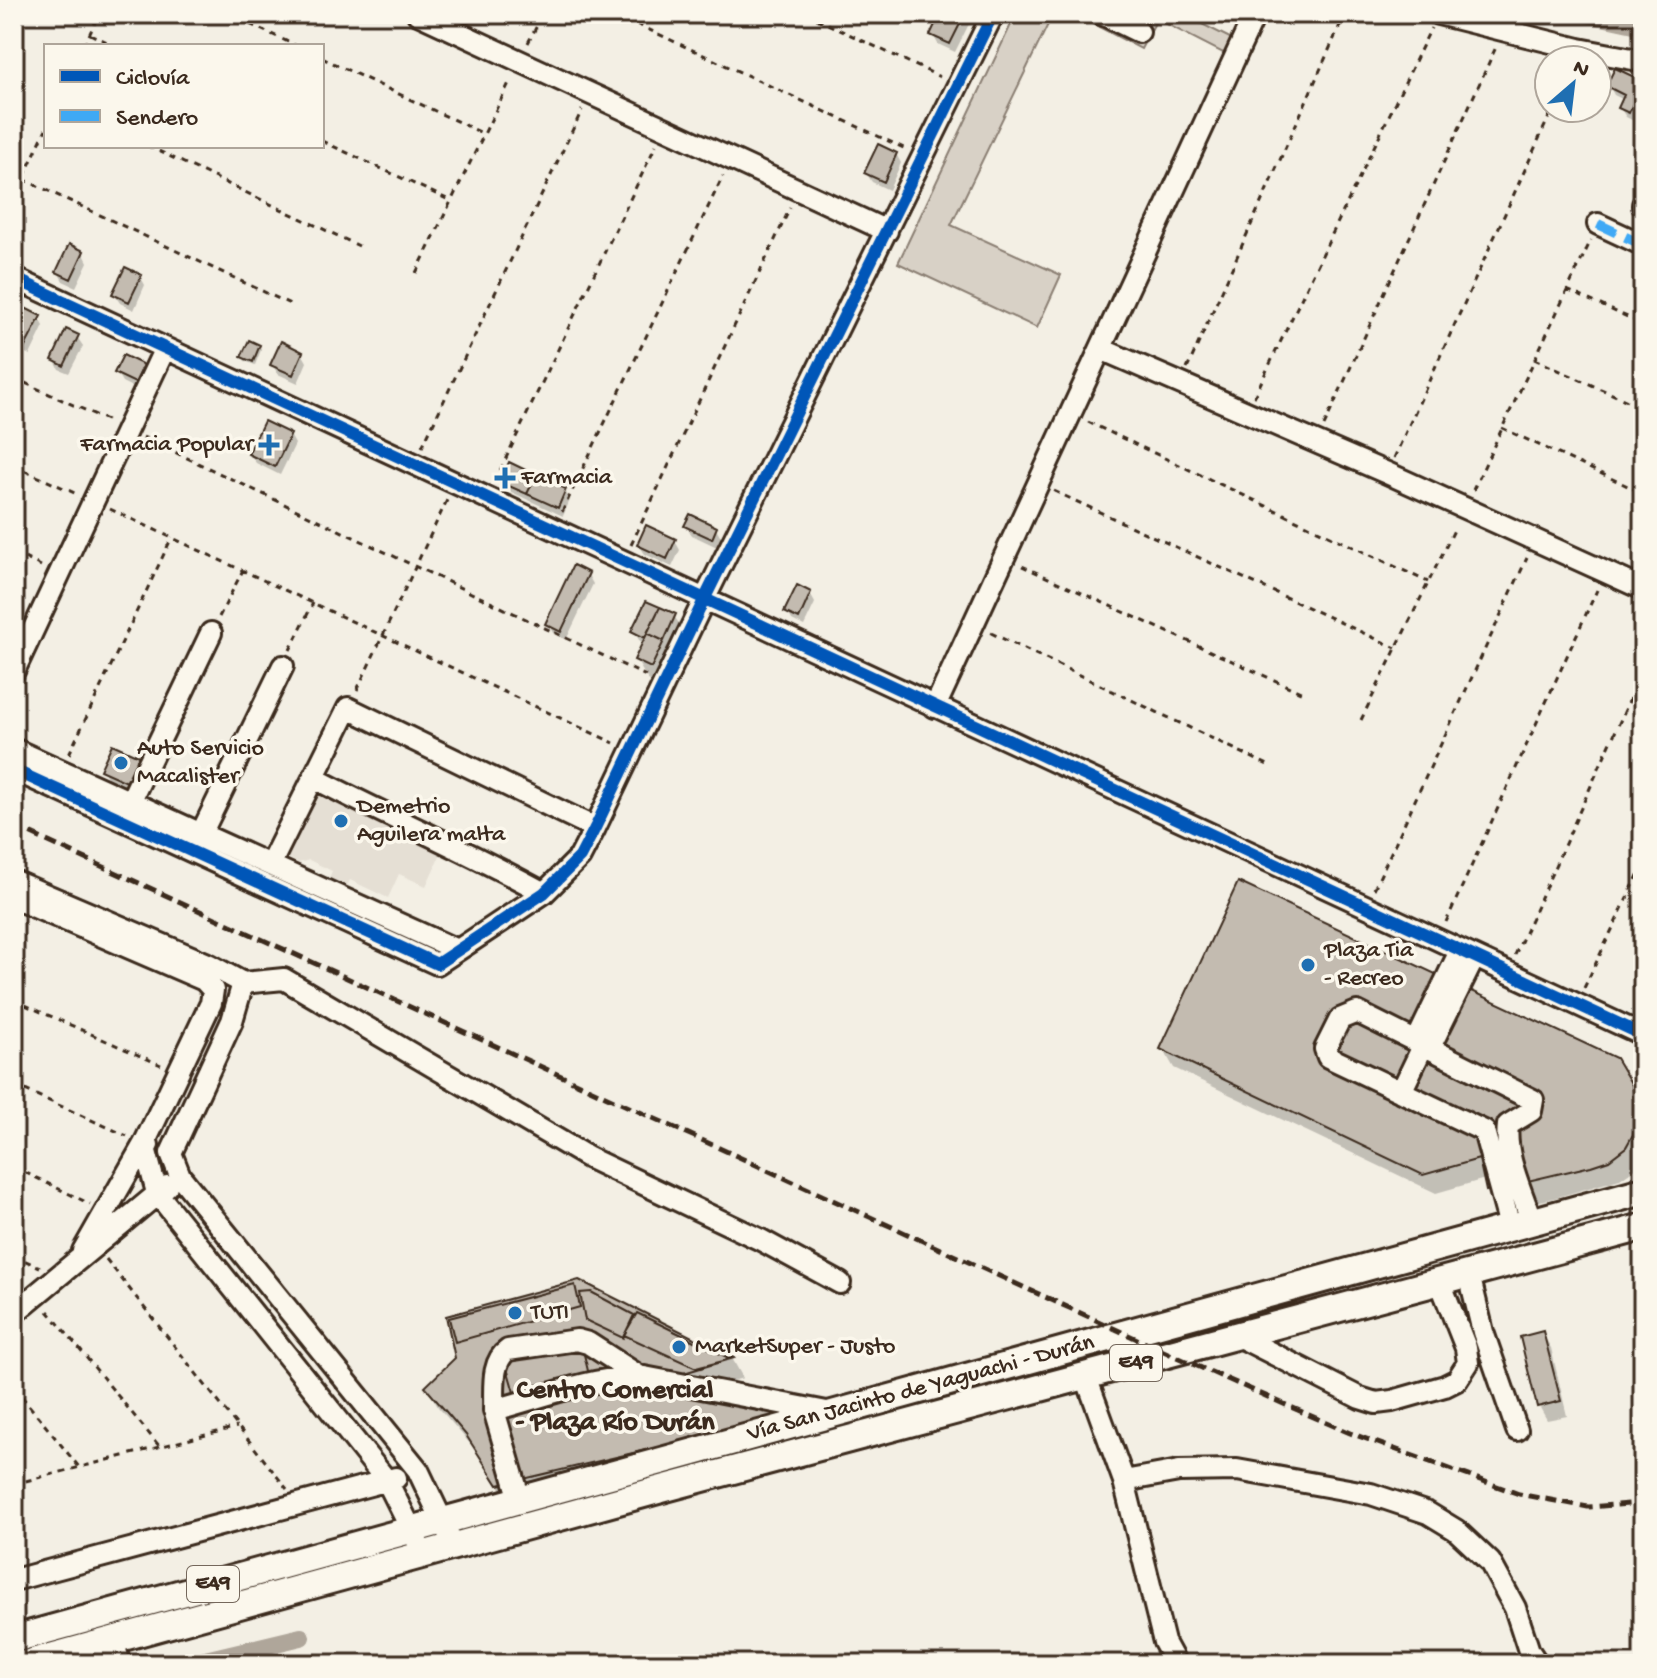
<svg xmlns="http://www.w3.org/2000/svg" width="1657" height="1678" font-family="'Gochi Hand',sans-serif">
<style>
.built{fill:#e5dfd4}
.green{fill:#d8d1c6;stroke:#8a7e72;stroke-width:2}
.shadow{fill:#0003}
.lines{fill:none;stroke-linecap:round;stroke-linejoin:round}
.canal{stroke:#afa69a;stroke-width:18}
.building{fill:#c3bbb0;stroke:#3b2a1e;stroke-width:2}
.minor-casing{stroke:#3b2a1e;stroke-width:26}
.major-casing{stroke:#3b2a1e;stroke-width:32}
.path{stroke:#3b2a1e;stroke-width:3;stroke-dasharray:6 6;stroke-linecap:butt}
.minor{stroke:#fbf7ec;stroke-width:20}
.major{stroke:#fbf7ec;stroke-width:26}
.rail{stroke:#3b2a1e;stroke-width:5;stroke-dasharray:12 6;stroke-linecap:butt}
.quiet{stroke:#3fa9f5;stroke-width:10;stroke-dasharray:20 10;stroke-linecap:butt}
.cycleway-casing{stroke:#fbf7ec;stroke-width:17}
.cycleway{stroke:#0057b8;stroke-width:12}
.poi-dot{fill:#1f6fb2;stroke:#fbf7ec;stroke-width:3}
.labels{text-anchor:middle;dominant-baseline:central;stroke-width:7;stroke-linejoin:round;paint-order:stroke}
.shield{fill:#fbf7ec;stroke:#75685c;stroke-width:2}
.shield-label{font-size:22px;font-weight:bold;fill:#3b2a1e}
.poi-label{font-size:24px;fill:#3b2a1e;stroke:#fbf7ec;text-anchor:start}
.street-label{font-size:24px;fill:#3b2a1e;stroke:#fbf7ec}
.quarter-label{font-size:28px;font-weight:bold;fill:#3b2a1e;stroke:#fbf7ec}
</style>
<rect width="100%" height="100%" fill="#f3efe4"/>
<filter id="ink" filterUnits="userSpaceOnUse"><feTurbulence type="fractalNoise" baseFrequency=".0125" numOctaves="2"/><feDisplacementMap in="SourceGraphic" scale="16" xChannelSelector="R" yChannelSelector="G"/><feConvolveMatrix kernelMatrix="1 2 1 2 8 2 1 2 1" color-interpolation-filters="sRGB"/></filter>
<g filter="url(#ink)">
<path class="built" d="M321,791L443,849L426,886L399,874L388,898L350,880L347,886L329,878L332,871L309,860L299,863L286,857L284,848L309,795Z"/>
<path class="green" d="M1016,14H1053L951,225L1061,275L1037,328L898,263Z
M1081,14H1182L1234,40L1227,55L1157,19L1141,49L1080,17Z"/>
<path class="shadow" d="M942,14H965L970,22L955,52L938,44L933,35Z
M1642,83L1643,101L1634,121L1626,117L1620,108L1624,100L1614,95L1609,86Z
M896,154L901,163L889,190L872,182L866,173Z
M83,252L88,262L76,287L63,281L58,272Z
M140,276L145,285L134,310L120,303L114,294Z
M39,317L44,326L30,355L17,349L14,335Z
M77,337L83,346L69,373L59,369L54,359Z
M259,346L261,350L255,365L245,361L243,357Z
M302,353L307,362L298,383L278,374L272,364Z
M142,367L147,376L140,391L122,382L116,372Z
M290,435L295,444L280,475L256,463L250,454Z
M502,481L565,491L570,500L563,516L507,490Z
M686,526L716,529L721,538L717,547L692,535Z
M675,541L680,550L672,567L645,554L639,545Z
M588,575L593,584L566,640L553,633L548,624Z
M810,594L815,603L804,626L792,620L787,611Z
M674,616L680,625L667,651L673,662L662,686L648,680L636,660L644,643L639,640L634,631Z
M139,758L134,791L108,779L103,770Z
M1163,1049L1626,1077L1638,1112L1641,1111L1635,1092L1643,1114V1156L1637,1167L1620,1179L1554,1198L1499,1210L1487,1190L1485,1179L1436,1193L1174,1068Z
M579,1282L733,1360L743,1378L719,1385L792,1417L511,1504L480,1455L438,1407L427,1387Z
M1542,1333L1551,1348L1567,1416L1547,1420L1539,1406Z"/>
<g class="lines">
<path class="canal" d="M1588,14L1643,26
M201,1661L301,1637"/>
</g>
<path class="building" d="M940,14H965L950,44L930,35Z
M1615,68L1643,81L1629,113L1618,108L1624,95L1606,86Z
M878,144L897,153L884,182L864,173Z
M69,244L84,251L71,279L56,272Z
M125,267L142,275L129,302L112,294Z
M25,308L41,316L25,347L14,342V331Z
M66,329L79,335L64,366L52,360Z
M249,340L260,345L253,362L241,357Z
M281,341L303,352L293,375L270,365Z
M123,355L144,365L135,383L114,373Z
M264,421L291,434L275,467L248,454Z
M509,462L536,475L527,494L500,482Z
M536,475L566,489L558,508L527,494Z
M690,514L717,527L712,539L684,526Z
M646,525L676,539L667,559L637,545Z
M573,565L589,573L561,632L545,624Z
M797,585L811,592L799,619L784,612Z
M646,601L660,607L645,638L631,631Z
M660,607L676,614L664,641L647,633Z
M647,633L664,641L651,668L634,660Z
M112,744L141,757L129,783L100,770Z
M1238,882L1616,1058L1632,1085L1636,1102L1635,1131L1626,1147L1609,1160L1591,1166L1486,1191L1479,1159L1423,1175L1160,1049Z
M579,1280L734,1358L684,1373L712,1380L793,1415L498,1485L466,1435L425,1387L455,1358L446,1316Z
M575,1285L580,1307L455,1342L449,1318Z
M591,1292L634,1315L623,1338L585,1320L580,1293Z
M637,1313L731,1359L696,1368L624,1335Z
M1543,1331L1561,1401L1537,1407L1520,1337Z
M579,1334L590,1379L516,1399L502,1351Z"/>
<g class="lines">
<g class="minor-casing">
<path id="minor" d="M418,14L887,231
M1102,14L1139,32
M1438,14L1579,49L1643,61
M1643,206V205
M1598,224L1643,245
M14,278L1643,1035
M1101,349L1387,473L1643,589
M14,671L165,348
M935,707L1255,14
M14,749L457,950
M14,770L437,964L544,893L580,857L595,828L704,600L993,14
M314,778C390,818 469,851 544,893
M130,802L211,633
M201,834L283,666
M270,865L348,708L595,828
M14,881L210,965L243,983L232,1021L171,1153L180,1176L418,1470L448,1533
M14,898L204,980L213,990L211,1003L144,1144L157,1193L387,1481L417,1541
M243,983L284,979L589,1158L761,1240L840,1283
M1417,1040L1460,951
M1430,1047L1474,958
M1401,1092L1424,1044
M1510,1226L1484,1131L1328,1057L1325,1049L1340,1019L1357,1012L1533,1100L1531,1111L1508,1125C1504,1156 1522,1191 1531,1220
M83,1251L144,1144L148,1145
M1469,1274L1483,1332L1517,1430
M14,1313L167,1186
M1238,1336L1360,1398L1376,1403L1392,1401L1445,1386L1457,1380L1468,1363L1466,1348L1440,1282
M1086,1377L1124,1481L1164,1642L1176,1664
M494,1410C495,1391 490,1362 508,1350L577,1340L588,1343L639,1376
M1124,1481L1179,1471L1237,1470L1371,1494L1428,1513L1456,1530L1490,1562L1515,1608L1529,1651L1535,1660
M520,1500L494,1410C542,1397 588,1379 639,1376L832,1413
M14,1580L396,1478
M113,1640L120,1664"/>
</g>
<g class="major-casing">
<path id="major" d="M14,1639L1643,1191
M25,1664L658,1490L1643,1227"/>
</g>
<path class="path" d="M228,14L297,46
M615,14L908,150
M806,14L940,77
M90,34L116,46
M528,43L543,14
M84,46L99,14
M322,58L484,134
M322,141L451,201
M148,146L359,246
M23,179L292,305
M14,198L46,129
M416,273L511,79
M1567,290L1643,324
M1534,359L1643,408
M1187,369L1345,14
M14,378L111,422
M1254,397L1431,28
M1088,422L1428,582
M1324,426L1496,47
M1502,428L1643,493
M143,437L646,676
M422,447L582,110
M1394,458L1553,108
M14,466L77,494
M495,481L656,145
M1473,490L1591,240
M1054,491L1396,648
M110,509L614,743
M562,512L723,176
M631,545L790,208
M14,553L41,566
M1022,566L1305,694
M219,617L243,570
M991,633L1272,767
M290,650L313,603
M357,690L448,498
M1361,720L1456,526
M69,754L172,537
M1374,889L1527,558
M1446,922L1597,590
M1515,955L1643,670
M1584,988L1643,865
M14,1000L161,1065
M14,1085L127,1136
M14,1167L90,1204
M14,1256L40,1267
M106,1259L287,1489
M48,1311L160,1447
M14,1387L79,1467
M14,1484L237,1427"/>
<use href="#minor" class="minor"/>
<use href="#major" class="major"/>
<path class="rail" d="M14,826L1170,1354L1350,1433L1519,1494L1588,1507L1643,1503"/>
<path class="quiet" d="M1598,224L1643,245"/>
<g class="cycleway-casing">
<path id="cycleway" d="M14,278L1643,1035
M14,770L437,964L544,893L580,857L595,828L704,600L993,14"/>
</g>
<use href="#cycleway" class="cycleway"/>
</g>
</g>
<g class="poi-dot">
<path d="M265 433h8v8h8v8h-8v8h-8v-8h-8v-8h8z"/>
<path d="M501 466h8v8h8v8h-8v8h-8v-8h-8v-8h8z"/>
<circle cx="121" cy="763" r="8"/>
<circle cx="341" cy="821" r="8"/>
<circle cx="1308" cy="965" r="8"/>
<circle cx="515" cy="1313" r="8"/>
<circle cx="679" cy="1347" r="8"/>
</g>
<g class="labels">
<g class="shield">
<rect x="1110" y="1345" width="52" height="36" rx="6"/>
<rect x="187" y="1566" width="52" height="36" rx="6"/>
</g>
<g class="shield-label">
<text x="1136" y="1363">E49</text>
<text x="213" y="1584">E49</text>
</g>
<g class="poi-label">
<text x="253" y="445" text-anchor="end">Farmacia Popular</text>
<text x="521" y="478">Farmacia</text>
<text x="137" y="749">Auto Servicio<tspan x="137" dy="28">Macalister</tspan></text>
<text x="357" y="807">Demetrio<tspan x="357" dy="28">Aguilera malta</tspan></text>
<text x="1324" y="951">Plaza Tia<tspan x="1324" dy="28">- Recreo</tspan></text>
<text x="531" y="1313">TUTI</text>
<text x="695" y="1347">MarketSuper - Justo</text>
</g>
<g class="street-label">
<text transform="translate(921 1389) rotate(-15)">Vía San Jacinto de Yaguachi - Durán</text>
</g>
<g class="quarter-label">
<text x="615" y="1391">Centro Comercial<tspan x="615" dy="32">- Plaza Río Durán</tspan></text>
</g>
</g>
<rect width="1657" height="1678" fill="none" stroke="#fbf7ec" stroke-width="48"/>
<rect x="24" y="24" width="1609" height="1630" fill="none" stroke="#3b2a1e" stroke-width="3" filter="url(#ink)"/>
<rect x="44" y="44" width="280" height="104" fill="#fbf7ec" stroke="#aea59a" stroke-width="2"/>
<rect x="60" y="70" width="40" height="12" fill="#0057b8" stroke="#aea59a" stroke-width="2"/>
<text x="116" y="84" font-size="24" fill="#3b2a1e">Ciclovía</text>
<rect x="60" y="110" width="40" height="12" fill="#3fa9f5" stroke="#aea59a" stroke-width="2"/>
<text x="116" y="124" font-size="24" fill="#3b2a1e">Sendero</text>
<g transform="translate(1573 84) rotate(28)"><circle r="38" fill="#fbf7ec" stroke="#aea59a" stroke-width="2"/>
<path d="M0-6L14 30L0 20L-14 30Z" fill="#1f6fb2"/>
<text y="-12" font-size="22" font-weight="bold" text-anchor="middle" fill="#3b2a1e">N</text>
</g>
</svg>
